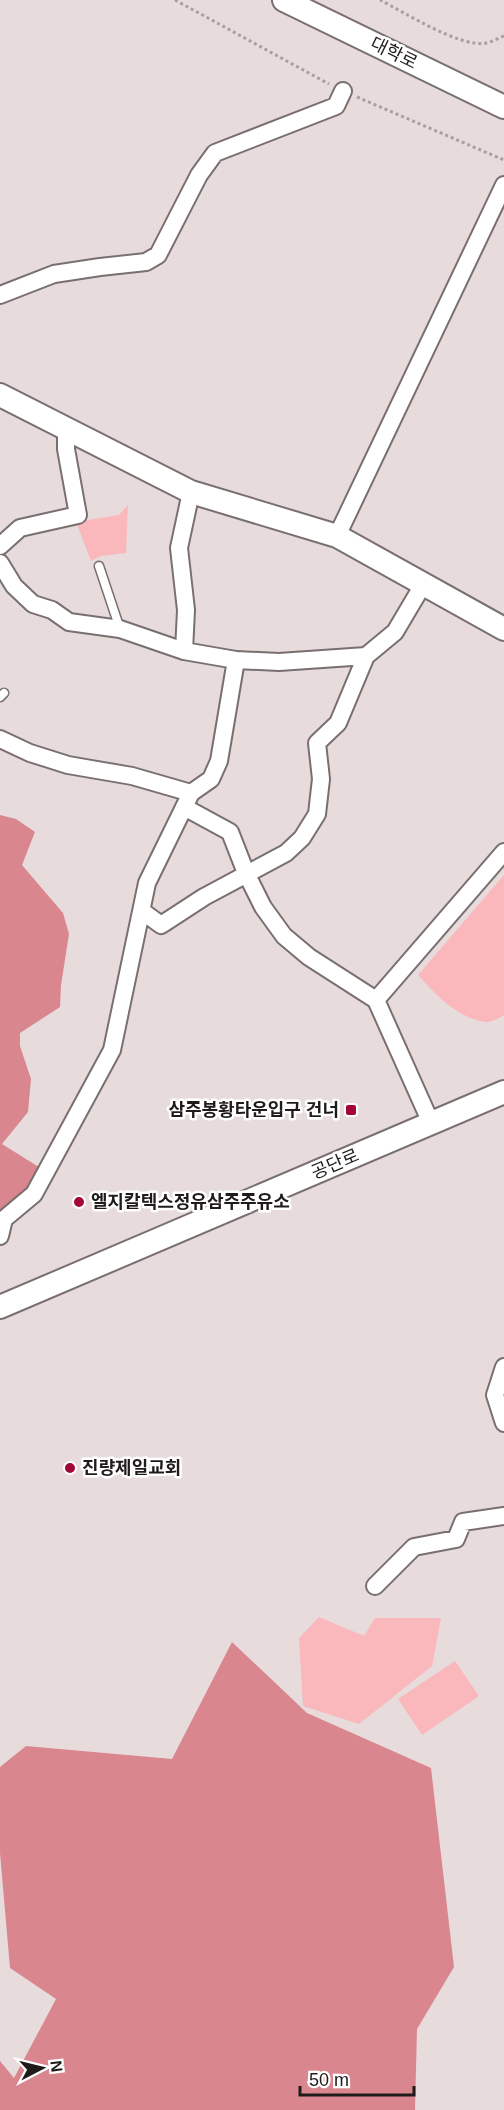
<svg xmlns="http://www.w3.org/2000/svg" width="504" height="2110" font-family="Arial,'Noto Sans KR',sans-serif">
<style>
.green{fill:#fab8bd}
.forest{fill:#da868f}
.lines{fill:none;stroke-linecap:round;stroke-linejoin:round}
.lane-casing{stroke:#7a6f70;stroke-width:11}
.street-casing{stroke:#7a6f70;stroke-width:20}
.secondary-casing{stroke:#7a6f70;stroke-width:26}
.path{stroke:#a99fa0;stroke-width:3;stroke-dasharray:3 3;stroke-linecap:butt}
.lane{stroke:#fff;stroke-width:8}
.street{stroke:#fff;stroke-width:16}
.secondary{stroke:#fff;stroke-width:22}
.poi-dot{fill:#a30539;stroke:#fff;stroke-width:2}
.labels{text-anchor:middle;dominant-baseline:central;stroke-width:5;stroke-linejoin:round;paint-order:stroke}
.street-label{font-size:18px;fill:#1f1b1b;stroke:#fff}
.poi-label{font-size:18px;font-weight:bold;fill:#1f1b1b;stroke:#fff;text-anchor:start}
</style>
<rect width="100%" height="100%" fill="#e7dbdc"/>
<path class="green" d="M128,505L126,553L101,556L91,561L76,522L119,515Z
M504,875V1015C499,1018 492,1022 487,1022C458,1019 436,995 418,975Z
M319,1617L364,1636L375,1618H441L432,1666L359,1724L303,1706L299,1638Z
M455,1661L479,1696L422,1735L398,1699Z"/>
<path class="forest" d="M0,815L16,819L35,832L22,865L63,913L69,934L61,985L60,1007L20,1033V1046L31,1079L28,1112L2,1144L42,1169L29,1191L0,1223Z
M232,1642L307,1713L431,1768L454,1967L417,2029L415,2110H0V2061L14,2078L56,1999L10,1968L0,1853V1767L26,1746L172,1759Z"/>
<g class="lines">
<g class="lane-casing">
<path id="lane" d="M99,566L120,629
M0,697L4,693"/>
</g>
<g class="street-casing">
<path id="street" d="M0,295L54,274L100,267L146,262L158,255L199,175L215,153L336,106L343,91
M191,492L179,548L186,610L184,651L236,660L279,662L366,656L395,632L424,583
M337,536L504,185
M0,546L20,528L78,515L66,449V429
M0,563L14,586L33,604L52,610L69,622L120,629L184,651
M0,739L30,753L68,765L132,776L191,793
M184,807L230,832L246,873L263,907L284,936L309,957L376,1000
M142,911L161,925L204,897L286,853L302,838L317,814L321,779L317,743L338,723L366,656
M431,1123L376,1000L504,852
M0,1236L4,1219L34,1194L112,1050L147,883L191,793L211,779L219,761L236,660
M504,1367L495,1395L504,1423
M375,1586L414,1547L456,1539L463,1522L504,1516"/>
</g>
<g class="secondary-casing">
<path id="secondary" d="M284,0L504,107
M0,395L191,492L337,536L504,629
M0,1307L504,1092"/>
</g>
<path class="path" d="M175,0L329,84
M380,0C404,12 460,48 486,43C492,42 498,38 504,36
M357,97L504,160"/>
<use href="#lane" class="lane"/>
<use href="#street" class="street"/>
<use href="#secondary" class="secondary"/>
</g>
<g class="poi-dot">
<rect x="345" y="1104" width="12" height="12" rx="3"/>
<circle cx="79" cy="1202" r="6"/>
<circle cx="70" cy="1468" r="6"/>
</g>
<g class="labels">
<g class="street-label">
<text transform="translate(394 53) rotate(26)">대학로</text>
<text transform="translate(335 1164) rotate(-23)">공단로</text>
</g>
<g class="poi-label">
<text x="339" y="1110" text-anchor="end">삼주봉황타운입구 건너</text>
<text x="91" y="1202">엘지칼텍스정유삼주주유소</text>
<text x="82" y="1468">진량제일교회</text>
</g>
</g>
<g transform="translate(42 2068) rotate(83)" stroke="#ffffff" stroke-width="4.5" paint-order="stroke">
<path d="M0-4.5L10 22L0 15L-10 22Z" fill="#1f1b1b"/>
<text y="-9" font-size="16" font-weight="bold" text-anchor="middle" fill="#1f1b1b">N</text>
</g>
<path d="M300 2086v9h114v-9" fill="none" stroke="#1f1b1b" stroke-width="3"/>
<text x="309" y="2086" font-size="18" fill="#1f1b1b" stroke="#ffffff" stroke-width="4.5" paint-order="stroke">50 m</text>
</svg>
